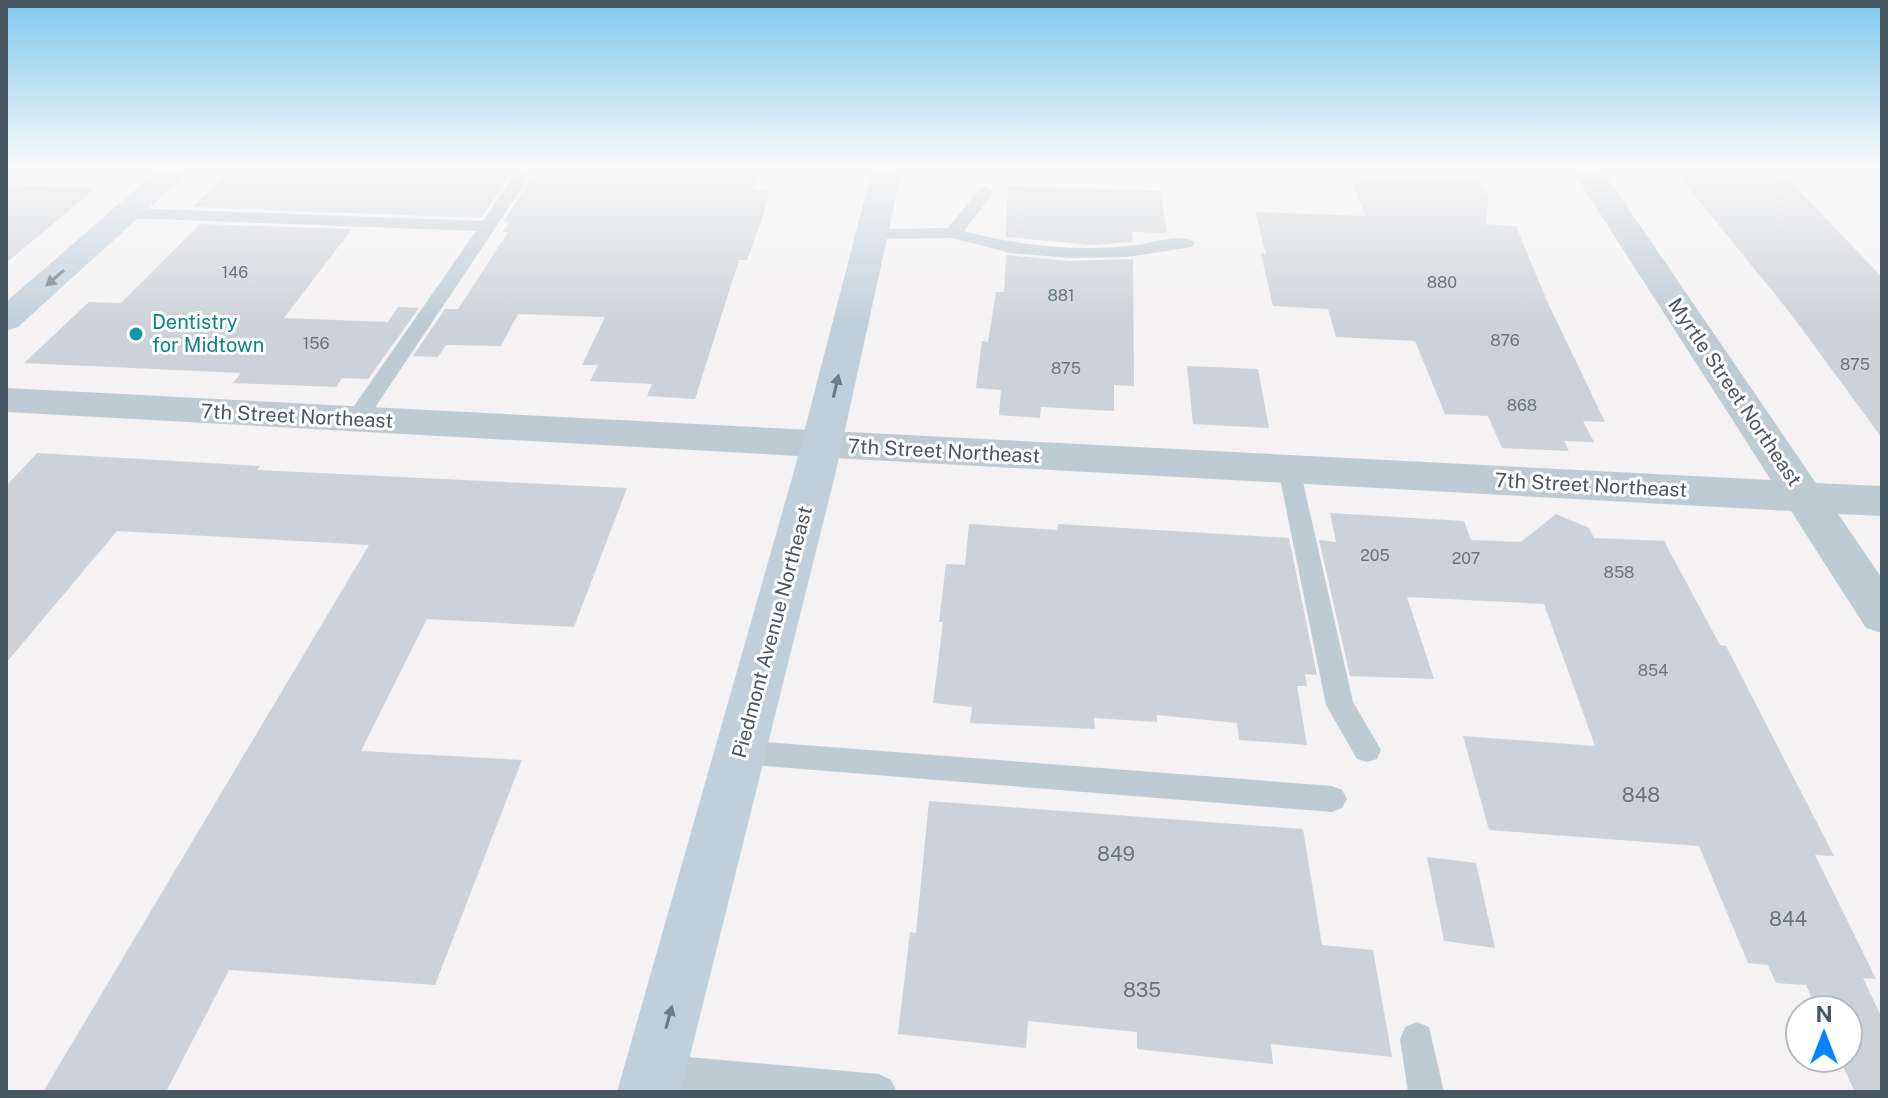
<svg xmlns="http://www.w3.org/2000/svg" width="1888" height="1098" font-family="'Public Sans',sans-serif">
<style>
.building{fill:#cdd2d8}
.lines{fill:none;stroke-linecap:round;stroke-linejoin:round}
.lane{fill:#becbd3;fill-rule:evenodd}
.street{fill:#becbd3;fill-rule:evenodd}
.secondary{fill:#c1cfda;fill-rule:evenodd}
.oneway{fill:#6c7b86}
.culture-dot{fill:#0f9aa8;stroke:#fff;stroke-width:3}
.labels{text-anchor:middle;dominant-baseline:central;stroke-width:6;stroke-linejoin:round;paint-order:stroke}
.number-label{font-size:16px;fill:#687680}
.culture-label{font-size:20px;fill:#0d838f;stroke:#fff;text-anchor:start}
.street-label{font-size:20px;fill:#475762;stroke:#fff}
.near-number-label{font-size:20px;fill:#687680}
</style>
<rect width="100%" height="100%" fill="#f4f2f2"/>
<path class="building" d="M231,170H514L481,218L193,207Z
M537,170H589L586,176L759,174L754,190H770L763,216L747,260H739L695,399L647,396L652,384L590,381L598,365H582L605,317L518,314L501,346L446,345L438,357L413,356L445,309H458L508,232H503L509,222H503Z
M1674,170H1771L1779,179L1789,180L1882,277V438L1791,314Z
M1350,176L1480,181L1489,198L1486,224L1516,226L1547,301L1605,422L1583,421L1594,442L1564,441L1569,451L1502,448L1488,416L1445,414L1415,341L1336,337L1328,309L1273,306L1261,254H1266L1255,212L1365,216Z
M6,185L96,188L6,263Z
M1008,186L1160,191L1167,233L1132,232L1133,242L1092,245L1006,237Z
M200,224L352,229L284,318L388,322L398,307L419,308L368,379L342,378L336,387L233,383L241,373L24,363L89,302L121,303Z
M1006,255L1069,261L1133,259L1134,386L1114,385V411L1041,407L1040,418L999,415L1001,390L976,388L982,341L988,342L996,292H1004Z
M1187,366L1258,369L1269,428L1193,424Z
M37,453L260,466L257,470L627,488L574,627L427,619L361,751L522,760L435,985L229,970L166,1092H43L369,545L117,531L6,663V486Z
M1330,513L1464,521L1471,540L1521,542L1556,514L1589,528L1594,538L1664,541L1720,645L1726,646L1834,856L1815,855L1876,979L1863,978L1882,1018V1092H1855L1839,1058H1848V1010H1817L1806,985L1776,983L1768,965L1748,963L1699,846L1489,830L1463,736L1595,746L1544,604L1407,597L1434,679L1350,676L1319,540L1336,542Z
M969,524L1057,530L1058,524L1289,538L1317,675L1305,674L1307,686H1297L1307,745L1239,740L1237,723L1157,715V722L1094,718L1095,729L970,723L972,707L933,703L943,622H939L946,564L965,565Z
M929,801L1303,829L1322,945L1373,950L1392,1057L1271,1044L1273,1064L1137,1049V1032L1028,1021L1026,1048L898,1034L910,932L916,933Z
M1427,857L1476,863L1495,948L1444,941Z"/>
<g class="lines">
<path class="lane" d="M518,170H534L364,424H348L345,419L476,231L129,218L120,213L129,208L483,221Z
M986,187L994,192L964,231C1020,246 1078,252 1136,245C1151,243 1184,232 1195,243L1192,247L1127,257L1069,258L1011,253L952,238L871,239L862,234L871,229L948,228L980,188Z
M1289,461L1297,464L1300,469L1353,702L1381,750L1377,759L1367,762L1357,759L1326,705L1278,469L1281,464Z
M740,740L1332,786L1342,790L1347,799L1342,808L1332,812L740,764L730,761L726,752L730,743Z
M1417,1022L1429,1027L1444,1092H1408L1400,1039L1405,1027Z
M655,1054L879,1074L891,1080L897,1092H693L655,1088L643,1083L638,1071L643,1059Z"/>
<path class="street" d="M1572,170H1602L1816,483L1882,486V516L1838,514L1882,578V633L1866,628L1791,511L6,412V388L1771,480Z"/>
<path class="secondary" d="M158,170H191L18,327L6,331V302Z
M872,170H902L836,471L681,1092H617L794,471Z"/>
</g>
<defs><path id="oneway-solid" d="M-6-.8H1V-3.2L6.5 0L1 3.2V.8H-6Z" transform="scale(2)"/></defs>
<g class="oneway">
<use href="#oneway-solid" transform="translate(55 278) rotate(139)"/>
<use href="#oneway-solid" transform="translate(836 386) rotate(-77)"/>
<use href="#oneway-solid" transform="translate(669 1017) rotate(-75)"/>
</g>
<linearGradient id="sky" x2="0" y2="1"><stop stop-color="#80c9ee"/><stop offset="0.52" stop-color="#faf9f9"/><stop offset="1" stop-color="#faf9f9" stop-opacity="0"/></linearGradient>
<rect width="1888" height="324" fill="url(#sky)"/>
<circle class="culture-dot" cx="136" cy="334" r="8"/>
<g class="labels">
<g class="number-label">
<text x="235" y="272">146</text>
<text x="1442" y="282">880</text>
<text x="1061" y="295">881</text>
<text x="1505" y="340">876</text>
<text x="316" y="343">156</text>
<text x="1855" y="364">875</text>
<text x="1066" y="368">875</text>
<text x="1522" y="405">868</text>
<text x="1375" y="555">205</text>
<text x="1466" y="558">207</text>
<text x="1619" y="572">858</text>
<text x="1653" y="670">854</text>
</g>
<g class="culture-label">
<text x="152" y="322">Dentistry<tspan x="152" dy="23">for Midtown</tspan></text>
</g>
<g class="street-label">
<text transform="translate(1735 392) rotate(56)">Myrtle Street Northeast</text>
<text transform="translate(297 416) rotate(3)">7th Street Northeast</text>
<text transform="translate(944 451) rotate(3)">7th Street Northeast</text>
<text transform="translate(1591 485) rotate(3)">7th Street Northeast</text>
<text transform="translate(772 632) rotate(-75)">Piedmont Avenue Northeast</text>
</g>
<g class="near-number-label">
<text x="1641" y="795">848</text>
<text x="1116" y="854">849</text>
<text x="1788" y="919">844</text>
<text x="1142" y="990">835</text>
</g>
</g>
<rect width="1888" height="1098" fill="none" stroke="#475762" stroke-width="16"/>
<g transform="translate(1824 1034)"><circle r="38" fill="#ffffff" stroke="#b5bcc0" stroke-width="2"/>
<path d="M0-6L14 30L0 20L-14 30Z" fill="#0584fb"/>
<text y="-12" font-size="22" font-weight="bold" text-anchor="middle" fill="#475762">N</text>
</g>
</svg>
